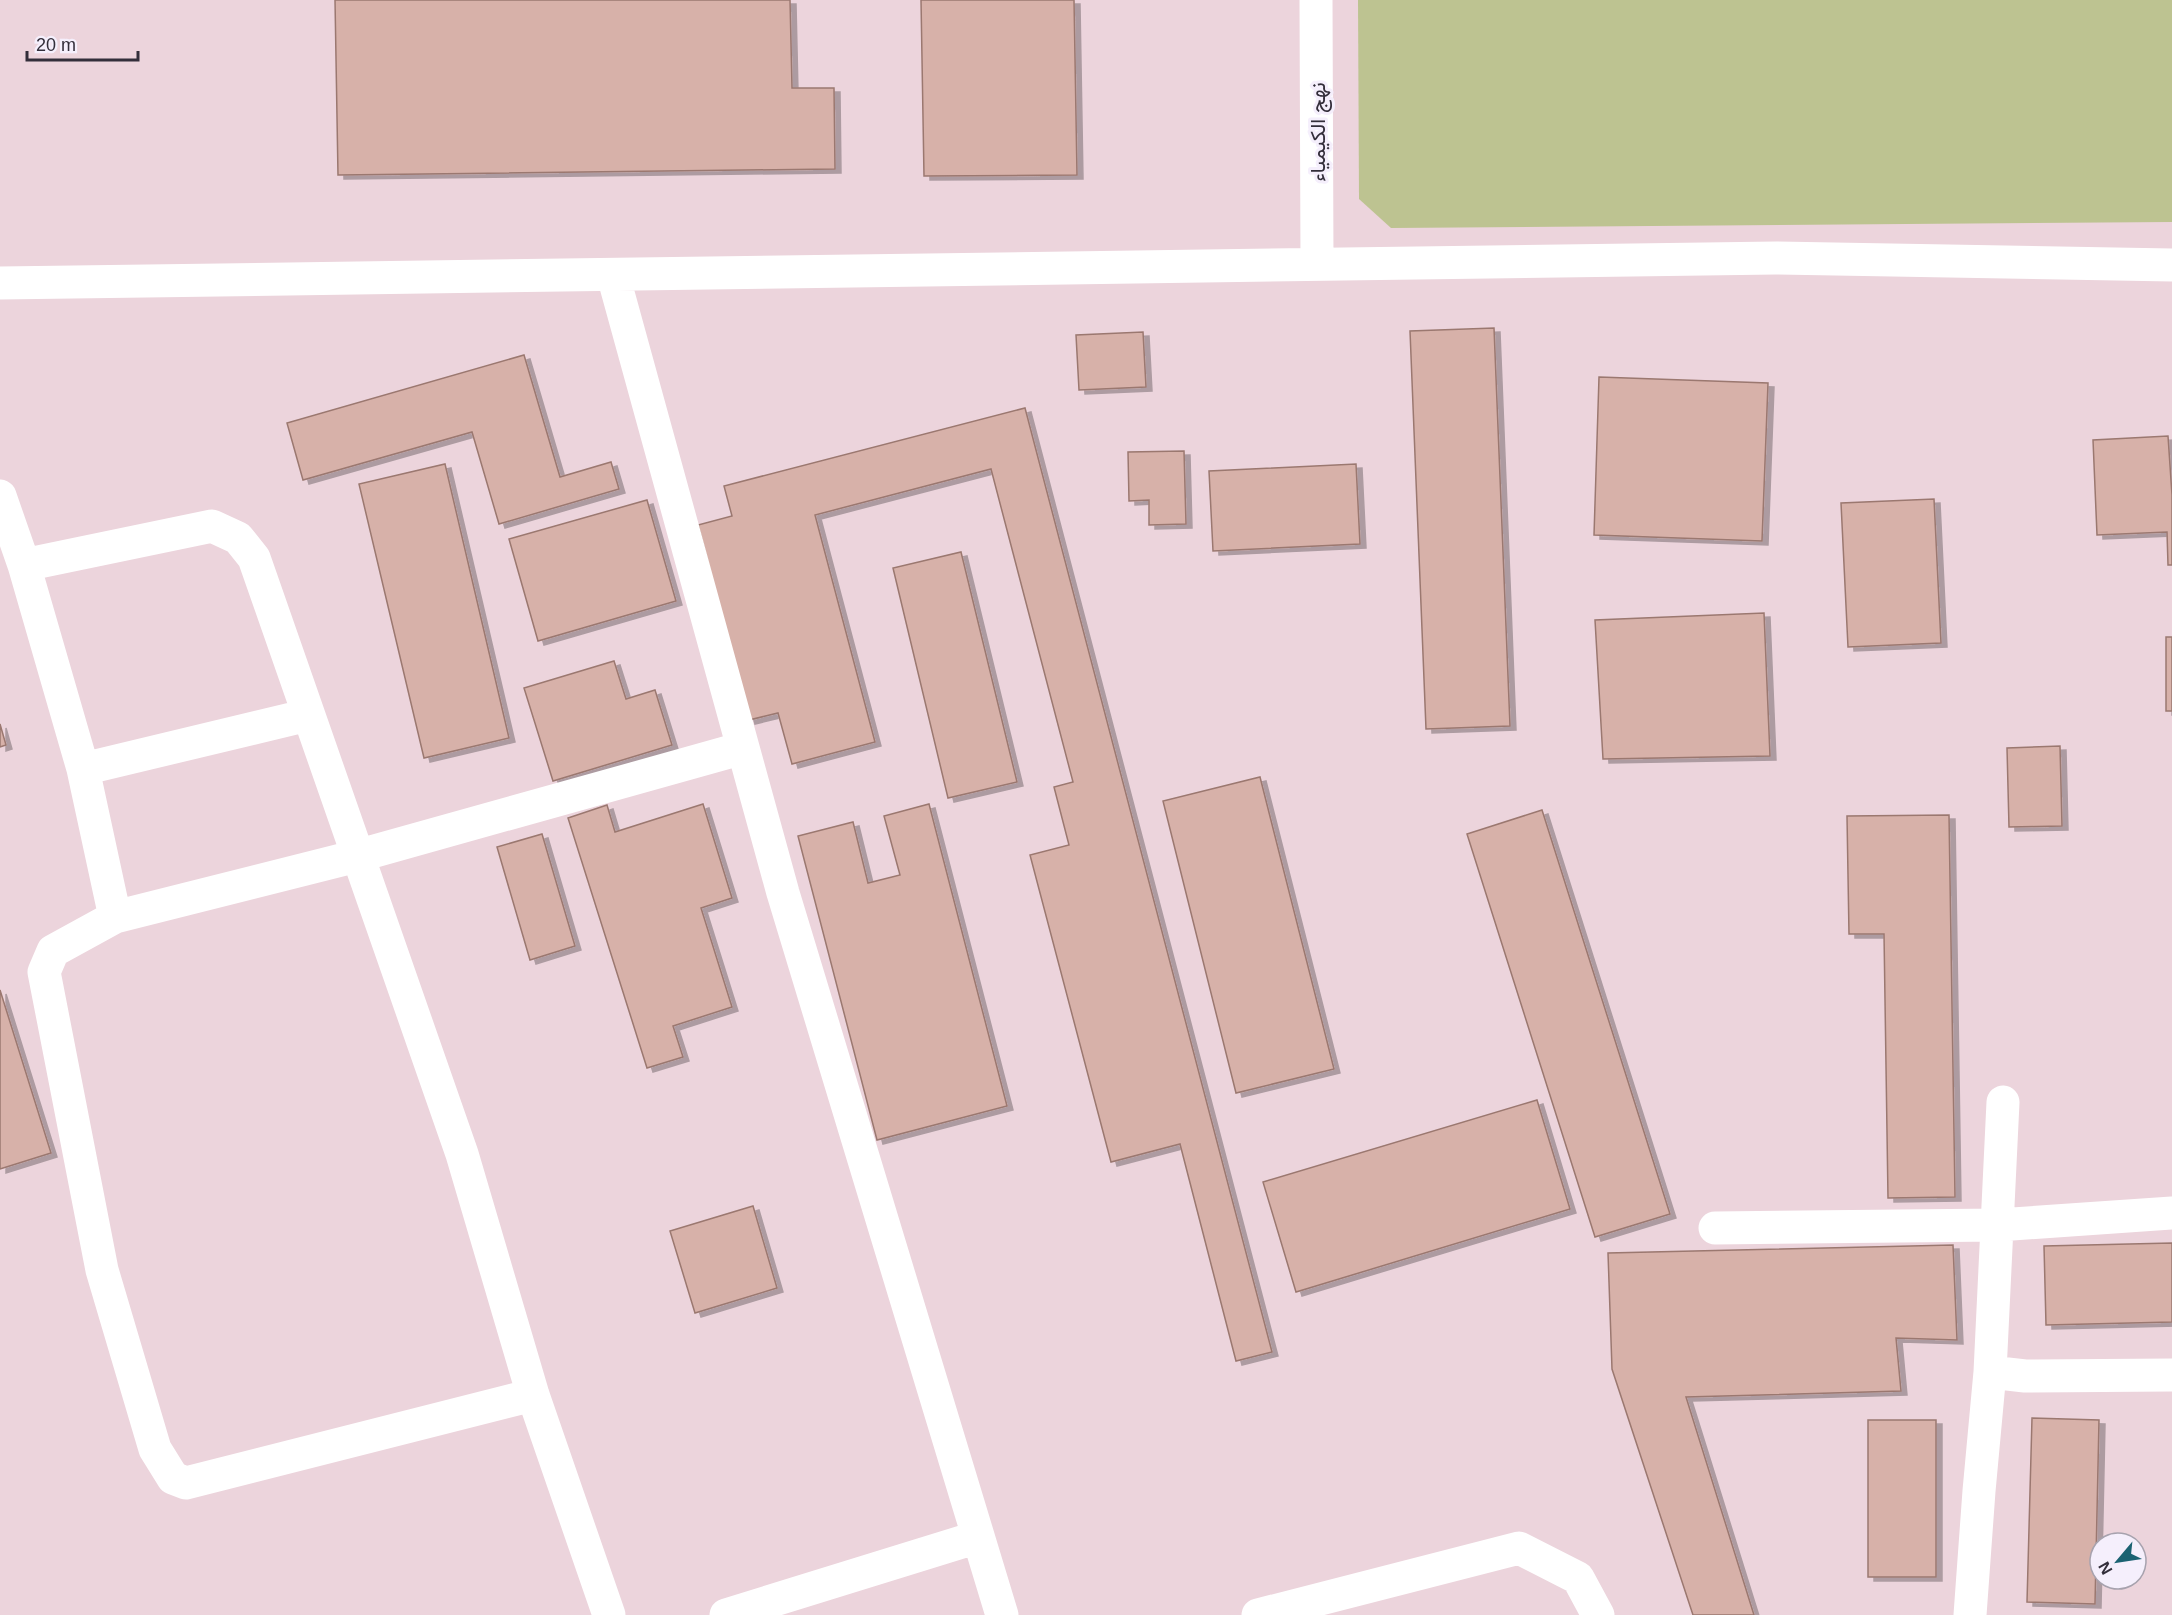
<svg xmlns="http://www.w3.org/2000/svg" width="2172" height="1615" font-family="Arial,Vazirmatn,sans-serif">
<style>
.industrial{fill:#ecd4dc;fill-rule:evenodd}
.green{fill:#bdc391}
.building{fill:#d7b1a9;stroke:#9b7870;stroke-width:1.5;filter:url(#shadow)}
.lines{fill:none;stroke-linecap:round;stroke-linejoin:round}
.minor{stroke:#fff;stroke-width:33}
.labels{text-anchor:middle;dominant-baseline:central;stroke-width:6;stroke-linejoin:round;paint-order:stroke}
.street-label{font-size:21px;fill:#332e3a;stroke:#f5effc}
</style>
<defs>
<filter id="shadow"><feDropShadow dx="6" dy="4" stdDeviation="0" flood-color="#0004"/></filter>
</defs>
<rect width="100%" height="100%" fill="#ecdefe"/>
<path class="industrial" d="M0,0H2172V1615H0ZM2100,1543H2136V1579H2100Z"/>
<path class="green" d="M1358,0H2172V222L1391,228L1359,199Z"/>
<path class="building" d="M335,0H790L792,88H834L835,169L338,175Z
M921,0H1074L1077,175L924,176Z
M1494,328L1510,726L1426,729L1410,331Z
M1143,332L1146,387L1079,390L1076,335Z
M524,355L560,477L611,462L619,489L499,524L472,432L303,480L287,423Z
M1599,377L1768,383L1762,541L1594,535Z
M1025,408L1272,1352L1236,1361L1180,1144L1111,1162L1030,855L1069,845L1054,787L1073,782L991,469L815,515L875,742L792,764L778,713L749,720L698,525L732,516L724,486Z
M2168,436L2172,495V565H2168L2167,532L2097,535L2093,440Z
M1184,451L1186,524L1149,525V500L1129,501L1128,452Z
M445,464L509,738L424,758L359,484Z
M1356,464L1360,544L1213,551L1209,471Z
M1934,499L1941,643L1848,647L1841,503Z
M647,500L676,601L538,641L509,539Z
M961,552L1017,782L948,798L893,568Z
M1764,613L1770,756L1603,759L1595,620Z
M2166,637H2172V711H2166Z
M614,661L626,699L655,690L672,745L553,781L524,688Z
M0,724L6,745L0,747Z
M2060,746L2062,826L2009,827L2007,748Z
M1260,777L1334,1069L1236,1093L1163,801Z
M703,804L732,898L701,908L732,1007L673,1026L683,1057L647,1068L568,818L607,805L615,832Z
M929,804L1007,1106L877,1140L798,836L853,822L868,883L900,875L884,816Z
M1542,810L1670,1214L1595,1237L1467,834Z
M1949,815L1955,1197L1888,1198L1884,934H1849L1847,816Z
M542,834L575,946L530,960L497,847Z
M0,990L51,1153L0,1169Z
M1537,1100L1570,1209L1296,1292L1263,1182Z
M753,1206L777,1288L695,1313L670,1231Z
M2172,1243V1322L2046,1325L2044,1246Z
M1953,1245L1957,1340L1896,1338L1901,1391L1686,1397L1754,1615H1693L1612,1369L1608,1253Z
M2032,1418L2099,1420L2095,1604L2027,1602Z
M1868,1420H1936V1577H1868Z"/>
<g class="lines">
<path class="minor" d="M1316,0L1317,264
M613,275L783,893L1002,1615
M0,283L1776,258L2172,265
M0,496L24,565L83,769L115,917
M24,565L212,526L238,538L254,558L462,1154L533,1395L609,1615
M83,769L308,715
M1715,1228L1998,1225L2172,1213
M1990,1372L2025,1376L2172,1375
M533,1395L186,1483L173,1478L155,1449L102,1270L44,972L53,951L115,917L357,856L743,748
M726,1615L978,1537
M1258,1615L1519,1548L1578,1578L1598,1615
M1970,1615L1979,1491L1990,1372L2003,1102"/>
</g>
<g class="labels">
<g class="street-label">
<text transform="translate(1317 132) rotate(-90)">نهج الكيمياء</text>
</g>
</g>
<g transform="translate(2118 1561) rotate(241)"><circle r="28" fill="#f5effc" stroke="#a7a2ae" stroke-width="1.5"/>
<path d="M0-4.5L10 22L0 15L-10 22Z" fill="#1b6272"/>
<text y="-9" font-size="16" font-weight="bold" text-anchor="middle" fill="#332e3a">N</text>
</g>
<path d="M27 51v9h111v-9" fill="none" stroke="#332e3a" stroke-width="3"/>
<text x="36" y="51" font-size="18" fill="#332e3a" stroke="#f5effc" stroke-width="4.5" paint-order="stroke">20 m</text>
</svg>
